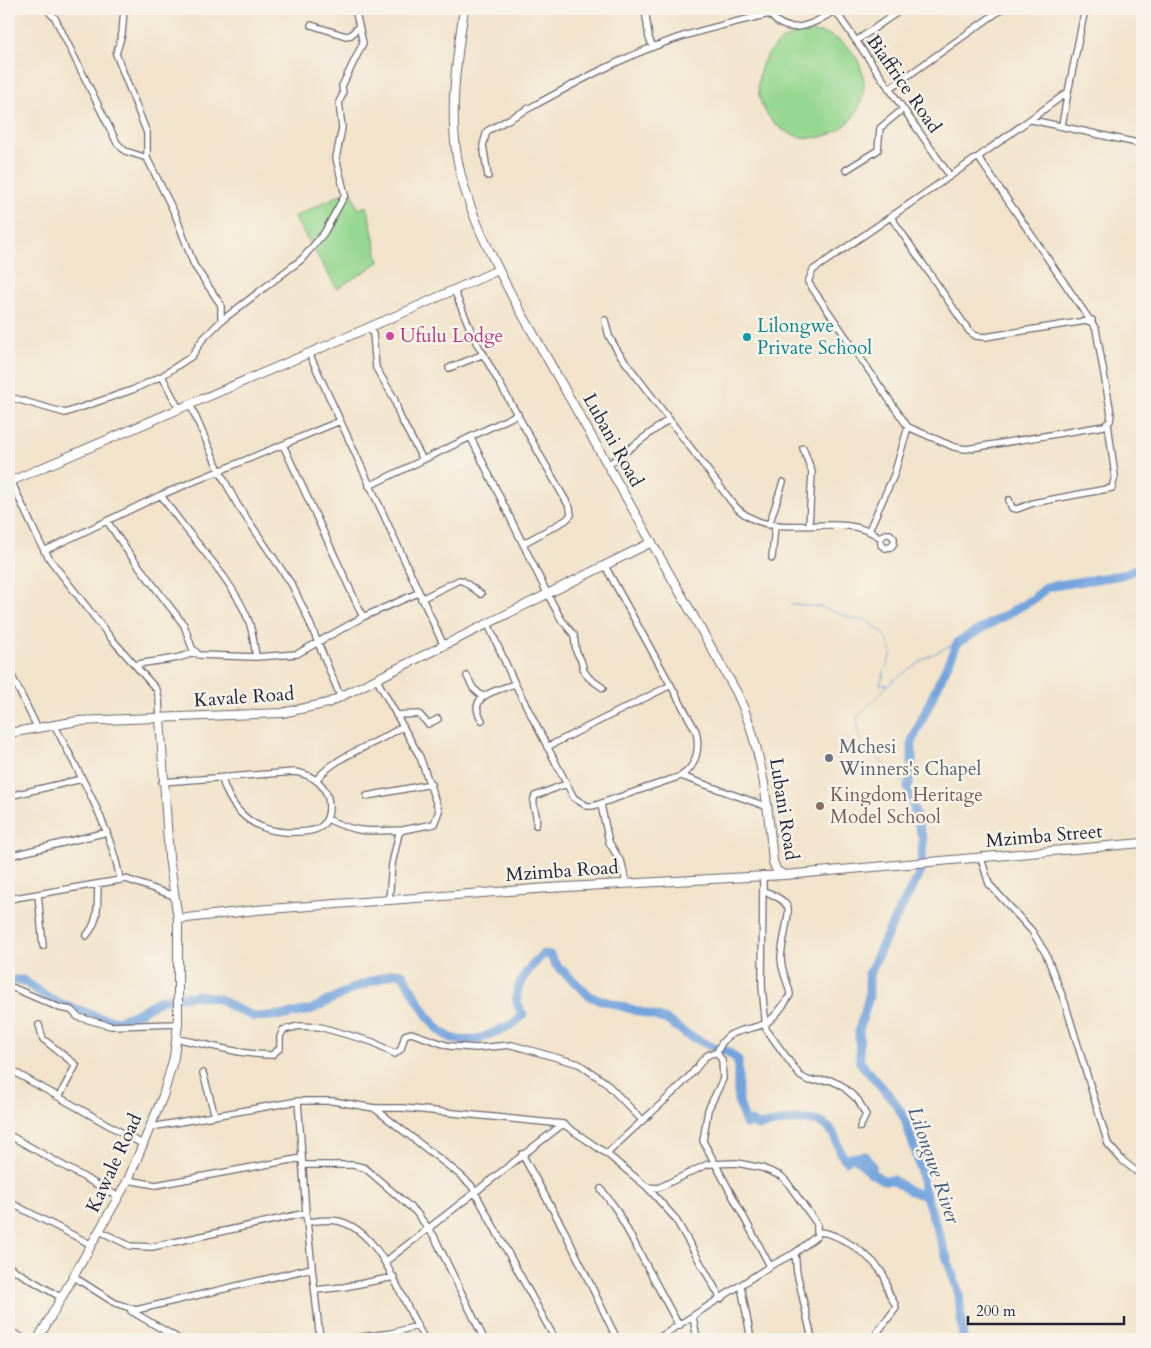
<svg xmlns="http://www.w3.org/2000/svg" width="1151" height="1348" font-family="Cardo,serif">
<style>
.green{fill:#94d78e;stroke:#5b7c64}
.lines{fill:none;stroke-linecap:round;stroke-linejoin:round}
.stream{stroke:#72a3dd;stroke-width:1}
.river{stroke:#72a3dd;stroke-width:9}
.minor-casing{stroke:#6b666d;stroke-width:8}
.tertiary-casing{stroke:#6b666d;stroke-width:10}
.minor{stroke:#fff;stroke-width:5.5}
.tertiary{stroke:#fff;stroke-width:8}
.hotel-dot{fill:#d1479c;stroke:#f7f3e8;stroke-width:2}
.culture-dot{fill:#0f9aa8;stroke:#f7f3e8;stroke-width:2}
.worship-dot{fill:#6b7280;stroke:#f7f3e8;stroke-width:2}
.education-dot{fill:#8d6e63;stroke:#f7f3e8;stroke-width:2}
.labels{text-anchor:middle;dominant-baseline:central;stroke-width:5;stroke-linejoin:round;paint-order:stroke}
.street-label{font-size:19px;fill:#22223b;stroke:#f7f3e8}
.culture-label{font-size:19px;fill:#0d838f;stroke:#f7f3e8;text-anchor:start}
.hotel-label{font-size:19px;fill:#b23c85;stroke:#f7f3e8;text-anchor:start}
.worship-label{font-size:19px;fill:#5b616d;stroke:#f7f3e8;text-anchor:start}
.education-label{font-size:19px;fill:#785e54;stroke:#f7f3e8;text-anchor:start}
.water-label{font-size:20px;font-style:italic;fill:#42567c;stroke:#f7f3e8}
</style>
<rect width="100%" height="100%" fill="#f7f3e8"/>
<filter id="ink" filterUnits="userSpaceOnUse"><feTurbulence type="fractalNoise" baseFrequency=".02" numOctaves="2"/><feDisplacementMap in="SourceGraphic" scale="10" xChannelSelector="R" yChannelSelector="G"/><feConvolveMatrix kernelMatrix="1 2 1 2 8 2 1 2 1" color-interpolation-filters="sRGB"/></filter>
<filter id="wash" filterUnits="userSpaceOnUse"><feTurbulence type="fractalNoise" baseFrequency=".0096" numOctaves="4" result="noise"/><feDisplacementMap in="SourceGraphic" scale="20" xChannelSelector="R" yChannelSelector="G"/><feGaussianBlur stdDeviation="1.12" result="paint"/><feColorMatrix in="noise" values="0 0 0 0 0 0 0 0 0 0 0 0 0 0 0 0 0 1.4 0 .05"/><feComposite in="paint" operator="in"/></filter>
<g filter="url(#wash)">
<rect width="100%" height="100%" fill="#f2e3ca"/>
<path class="green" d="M758 85a53 53 0 1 1 106 0a53 53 0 1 1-106 0Z
M351,189L358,209L367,206L379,262L337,289L294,217Z"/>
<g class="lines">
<path class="stream" d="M791,604L821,607L853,619L866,620L883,633L889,643L891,655L880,684L888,685
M908,788L861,742L857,718L890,683L925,658L958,642"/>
<path class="river" d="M9,980H23L49,999L100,1018L118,1021L138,1013L162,999L197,995L220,999L232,1007L255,1017L285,1015L310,1010L356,987L394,973L402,974C426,1009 439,1059 491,1034C503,1028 515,1025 523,1014C506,993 527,970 543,954L550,955L556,965L591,997L667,1020L686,1034L719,1050L727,1051L738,1060V1100L746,1124L751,1122L758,1126C779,1123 818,1110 833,1133C838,1142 839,1154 846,1161L849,1158L865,1156L872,1166
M856,1158L871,1173
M870,1172L883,1180H893L910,1191L926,1196
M963,1339L959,1294L926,1196L917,1156L905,1119L894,1101L860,1062L859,1030L869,997V974L893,922L921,872L923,840L908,788L912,769V741L958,642L1032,600L1047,587L1121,575L1142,567"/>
</g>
</g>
<g filter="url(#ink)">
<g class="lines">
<g class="minor-casing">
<path id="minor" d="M46,9L55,18L117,143L125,151L147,158
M124,9L122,34L116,54L147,133V158L175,214L194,265L221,305V321
M645,9L649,38L653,47
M767,9C784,41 815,24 837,9
M834,9L950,176
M311,25L346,36L351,35L359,26
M856,41L902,9
M889,89L1002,9
M1032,120L1142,144
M1062,125L1068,92
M978,157L1096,329L1111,414L1110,421L1104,426L966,449L954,447L908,427L808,282L813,270L978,157L1068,92L1085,9
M846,170L878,150L880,128L903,109
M488,176L483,145L487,131C546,100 606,63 669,41C702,29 736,22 769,14
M891,217L969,331L976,336L985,337L1092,320
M454,290L474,338L570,508L571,515L566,520L524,543
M605,320L609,336L618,352L734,505C773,548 836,506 881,538L885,534H890L894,538V543L891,547L885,548L881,545V538
M370,327L373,334L376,368L394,398L400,417L423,460
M309,353L444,646
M449,368L484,354
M162,376L179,409
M9,397L65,413L132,390L162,376L192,356L202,340L221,321L302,259L324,233L345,195L336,158L342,128L339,102L343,94L342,86L363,43L355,9
M190,404L219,470L237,504L292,585L306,614L341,698
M471,438L548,595L561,619L574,635L576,651L581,660L584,671L589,678L603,688
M283,445L363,617
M803,448L812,472L809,525
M608,465L669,419
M11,481L40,543L51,561L110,637L157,690L159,699L160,718
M369,486L518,414
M161,495C188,537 229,573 248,619C253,631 254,644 256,657
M1009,500L1012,508L1017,509L1033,503L1112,488L1115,476L1108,424
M107,521L128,552L184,625L192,648L199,655L256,657L297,654L363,617L418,593
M769,525L783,482
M869,530L894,475L908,427
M44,551L161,495L340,421
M772,558L775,526
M421,599L459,580L463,581L481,594
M488,624L515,684L574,798L587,806H593L681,776C697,766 700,748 696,731L605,566
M135,665C154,660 177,661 195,652
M9,670L37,727
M467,676L473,688L482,696
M377,680L420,757L439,811L434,824L403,830L399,833L392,864L389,900
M396,715L419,714L428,724L438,719
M482,720C465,696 498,690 515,684
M54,724C79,774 110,824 120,879
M547,747L671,685
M681,776L768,807
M316,780C340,752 373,747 403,726
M162,782L295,772C314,775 329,786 329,807C329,813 327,820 323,825C317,831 305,832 297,832C259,834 233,816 222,779
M9,796L82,779
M367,796L431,784
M601,805L609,842L622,864L626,883
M327,819C359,834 369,831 403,830
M536,825C539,813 530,807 535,796L566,784
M9,856L107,832
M981,858L989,884L1032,931L1046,954L1065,1003L1108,1144L1122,1160L1142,1176
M763,875L762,986L766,1029L800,1076L809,1081L830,1080L841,1085L858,1100L866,1115L860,1127
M38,894L43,946
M9,899L126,879L174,896
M86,936C100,921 97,904 98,884
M9,986L60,1008L71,1010L78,1017L111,1026L178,1024
M39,1025L43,1039L76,1065L59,1097
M177,1039C210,1044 239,1055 272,1055L280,1048V1037L283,1030L299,1026L320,1027L373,1042L395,1054L401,1049L405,1035L411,1033L449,1046L476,1048L512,1045L579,1064L605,1082L642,1120
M717,1053L722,1060L723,1079L708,1110L703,1141L770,1266
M717,1053C726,1027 743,1033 764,1024C773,1020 785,1004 790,995C790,986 781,972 781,958C781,948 790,913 788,908C785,900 771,893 763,891
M9,1069L144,1145
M203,1073L215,1116
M298,1101L306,1213L320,1339
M374,1108L459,1174L471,1185L555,1339
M151,1127L298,1101H333L374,1108H403L563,1124
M9,1135L119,1197
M522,1154L565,1232L617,1339
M607,1154C635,1125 668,1101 694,1071C701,1063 705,1052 717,1053
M303,1165H353L365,1168L416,1212L434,1236L484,1339
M128,1180L156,1185L302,1158
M647,1187L675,1218L721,1299
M601,1189L616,1209L679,1326
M9,1202L92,1245
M307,1222C317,1221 328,1219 338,1221C384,1231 402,1306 425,1339
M100,1231L130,1246L152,1247L306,1213
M819,1232C840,1233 874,1258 884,1276C887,1281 886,1286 888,1291C890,1298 895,1301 896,1308L873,1338
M795,1253L797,1273L812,1339
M385,1262L563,1124L607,1154L647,1187L658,1188L708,1164L737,1163L762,1168L781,1176L787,1182L817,1224V1236L795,1253L770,1266L657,1339
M9,1267L62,1298
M74,1277L115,1303L136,1310L312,1268
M741,1286L751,1339
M315,1290L344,1287L394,1277
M131,1311L179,1339
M693,1317L697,1339
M9,1331L25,1339
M346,1339L392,1333L417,1326"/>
</g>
<g class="tertiary-casing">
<path id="tertiary" d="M464,9C457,57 449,108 457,157C466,208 490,253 513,298L737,693C762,746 768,804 773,862L777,871L783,874
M9,482L414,308L498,270
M9,733L78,721L282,713L328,703L652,542
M178,919L256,910L549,888L785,875L1142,843
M38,1339L128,1180L163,1096L174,1057L178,1024V919L169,857L160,718"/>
</g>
<use href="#minor" class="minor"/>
<use href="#tertiary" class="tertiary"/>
</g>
</g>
<circle class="hotel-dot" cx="390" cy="336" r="5"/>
<circle class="culture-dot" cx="747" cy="337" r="5"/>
<circle class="worship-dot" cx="829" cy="758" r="5"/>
<circle class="education-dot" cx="820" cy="806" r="5"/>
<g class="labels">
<g class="street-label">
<text transform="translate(904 84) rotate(55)">Biaffrice Road</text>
<text transform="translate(613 440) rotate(61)">Lubani Road</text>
<text transform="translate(244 697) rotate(-4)">Kavale Road</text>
<text transform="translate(784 809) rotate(81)">Lubani Road</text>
<text transform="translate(1044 836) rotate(-5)">Mzimba Street</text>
<text transform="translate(562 871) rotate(-4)">Mzimba Road</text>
<text transform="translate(114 1163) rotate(-65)">Kawale Road</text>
</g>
<g class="culture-label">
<text x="757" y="326">Lilongwe<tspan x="757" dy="22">Private School</tspan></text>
</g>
<g class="hotel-label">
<text x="400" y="336">Ufulu Lodge</text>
</g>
<g class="worship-label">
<text x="839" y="747">Mchesi<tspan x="839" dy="22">Winners's Chapel</tspan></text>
</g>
<g class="education-label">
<text x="830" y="795">Kingdom Heritage<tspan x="830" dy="22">Model School</tspan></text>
</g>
<g class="water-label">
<text transform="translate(934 1165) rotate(71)">Lilongwe River</text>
</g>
</g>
<rect width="1151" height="1348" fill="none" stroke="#f7f3e8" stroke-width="30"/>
<path d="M968 1316v8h156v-8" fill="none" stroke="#22223b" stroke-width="2.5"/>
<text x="976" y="1316" font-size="15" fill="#22223b" stroke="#f7f3e8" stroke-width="4" paint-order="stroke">200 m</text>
</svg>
